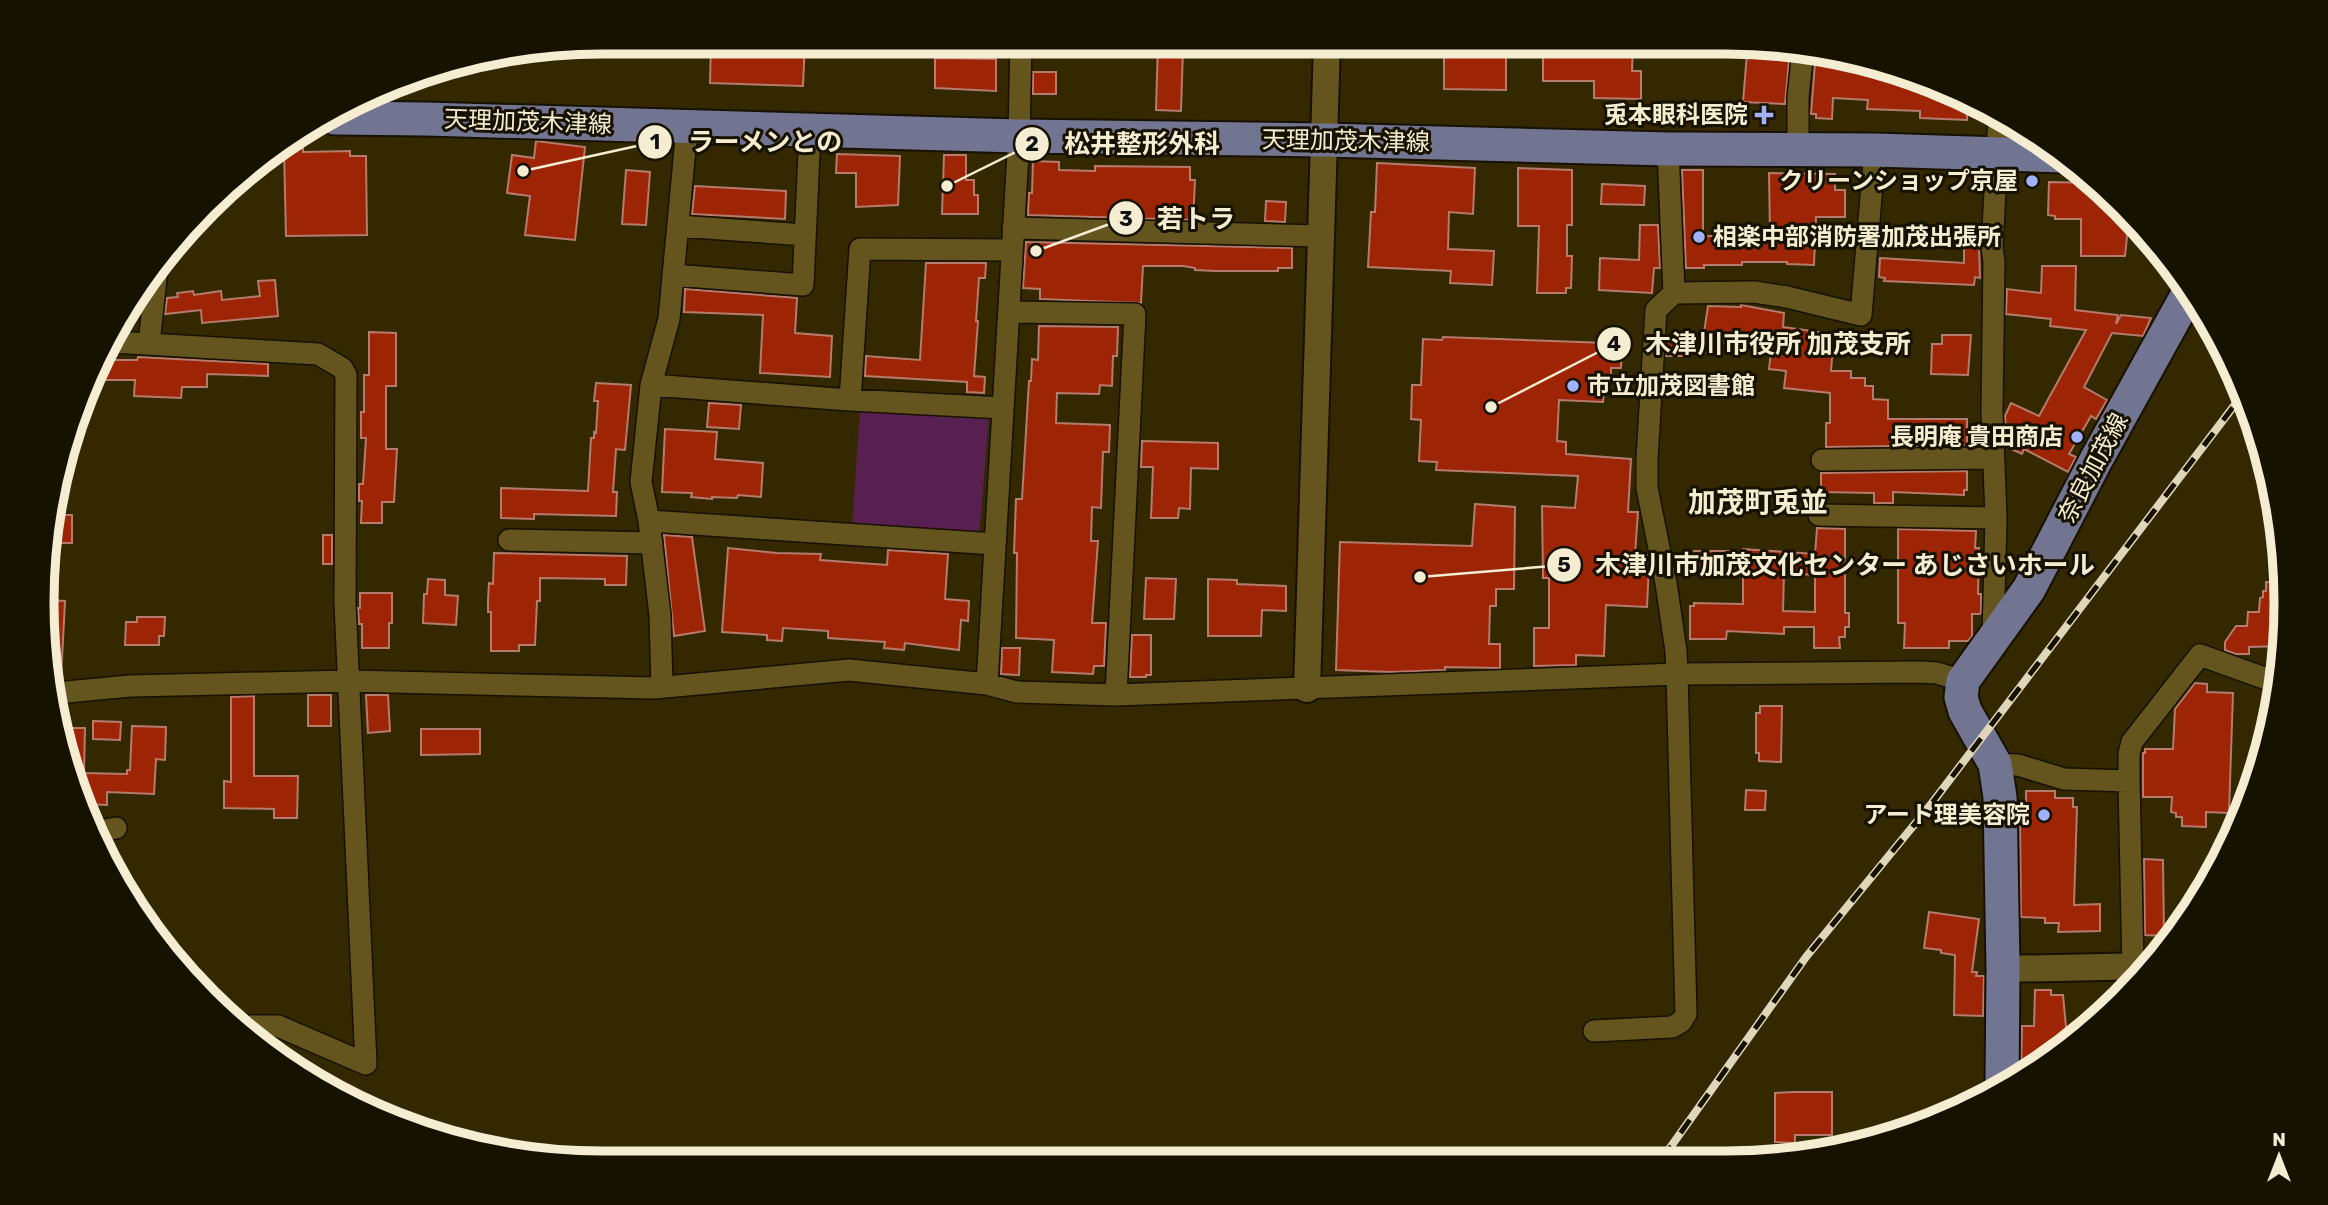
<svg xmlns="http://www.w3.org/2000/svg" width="2328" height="1205" font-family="Rubik,'Noto Sans JP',sans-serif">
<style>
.green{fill:#582050}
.building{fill:#9d2405;stroke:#b47b6e;stroke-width:2;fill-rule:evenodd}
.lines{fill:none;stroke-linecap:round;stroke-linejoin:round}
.minor-casing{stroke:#181100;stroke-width:24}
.tertiary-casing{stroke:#181100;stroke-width:30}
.primary-casing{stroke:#181100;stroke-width:37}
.minor{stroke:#64551f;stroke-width:21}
.tertiary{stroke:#64551f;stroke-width:26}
.primary{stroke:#717592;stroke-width:33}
.rail-casing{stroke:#e0d7bb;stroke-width:8}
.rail{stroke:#171100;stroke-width:5;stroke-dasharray:16;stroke-linecap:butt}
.poi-dot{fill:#a1b2fd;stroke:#171100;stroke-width:2.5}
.labels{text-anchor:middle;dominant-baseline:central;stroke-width:6;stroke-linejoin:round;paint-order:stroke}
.poi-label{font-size:24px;font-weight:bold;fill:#f5edd2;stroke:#171100;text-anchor:end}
.street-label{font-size:24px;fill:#f5edd2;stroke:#171100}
.quarter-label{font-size:28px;font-weight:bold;fill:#f5edd2;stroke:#171100}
.rim{fill:none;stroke:#f5edd2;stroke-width:9}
.leader{fill:none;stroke:#f5edd2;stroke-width:2.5}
.callout-dot{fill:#f5edd2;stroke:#171100;stroke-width:2.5}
.mark-label{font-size:21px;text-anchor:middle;font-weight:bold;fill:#111}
.callout-label{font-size:26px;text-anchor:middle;font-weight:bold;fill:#f5edd2;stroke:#171100;stroke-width:6;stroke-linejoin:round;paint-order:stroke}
</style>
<rect width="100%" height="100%" fill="#332800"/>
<path class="green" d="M860,408L989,416L979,538L852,528Z"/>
<path class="building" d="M711,42H805L803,86L710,83Z
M1158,43H1172V49H1183L1181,111L1156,110Z
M1543,43H1633L1632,71H1641V99L1594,98V81H1543Z
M1444,45L1506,46V90L1444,89Z
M1747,53L1780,55V60L1789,61L1785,104L1743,102Z
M1842,57L1870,61V67H1888L1968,98L1967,120L1920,118V111L1867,109L1868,100L1833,98L1832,119L1816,118V114H1811L1815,63L1842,65Z
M935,58L996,59V91L935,88Z
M1033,72H1056V94H1033Z
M536,141L585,147L575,240L525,235L530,196L507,193L512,155L534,158Z
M303,148V152L350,151V156H366L367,235L286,236L284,149Z
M837,154L900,156L898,205L856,207V173H836Z
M944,155H966V180H974V195H978V214H942Z
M1033,161L1059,162V170L1095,171V166L1190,167V180H1195L1193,220L1028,215L1029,193H1032Z
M1377,163L1475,168L1473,214L1449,212L1448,249L1494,251L1492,285L1450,283L1451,271L1368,267L1371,212H1375Z
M1518,168L1572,170V225H1567V256H1572L1571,288H1566V293H1537L1539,226H1518Z
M626,170L650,172L646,225L622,224Z
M1682,170H1703V236H1770L1769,173L1835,174V190H1845V217H1816L1814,265L1787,264V262H1742V265H1704V268H1686Z
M2049,182L2094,183L2129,217L2125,256H2081V219H2055V216L2048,215Z
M1602,184L1645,186L1644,205L1601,204Z
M695,186L786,191L785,219L692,214Z
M1266,201L1286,202L1285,222L1265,221Z
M1640,225H1658L1660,268H1654L1652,293L1599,290L1600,258L1639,260Z
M1026,242L1292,248V268H1278V271H1216L1195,270V268L1183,266H1143L1141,303L1040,299V289L1023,288Z
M1964,246H1979L1980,278L1975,277L1974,285L1884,281L1885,278L1879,277L1880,258L1964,263Z
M926,263H986L985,278H979L976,321H978L974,376L985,377L984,393L967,392V382L865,376L866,356L920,360Z
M2042,266H2076L2075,310L2118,315L2116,324L2121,315L2151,318L2143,336L2112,333L2084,387L2107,400L2096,419L2091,416L2069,454L2076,457L2068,472L2024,449L2022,454L2007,447L2015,431L2006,426L2005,416L2011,403L2039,416L2086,330L2050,326L2051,319L2006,314L2007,289L2041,293Z
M275,280L278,316L202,323L201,310L165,314L167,298L178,297L177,293L193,291L194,295L221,291L222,300L260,296L258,281Z
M685,289L797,298L795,333L832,336L830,377L760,373L763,315L684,312Z
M1741,305L1784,313L1783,327L1834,334L1831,371H1851V378H1865V386H1873V399L1888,400V419H1967V445L1826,447V423H1830V393L1784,388L1786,371L1769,369L1772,344L1723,338L1721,354L1701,352L1708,306L1741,307Z
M1039,326L1118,327L1117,356H1113L1112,386L1100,385L1099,394L1057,393L1056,423L1110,425L1109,452H1103L1101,508L1092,507L1091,541H1098L1092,623H1106L1104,666H1094L1093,674L1052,672L1054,640L1016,638L1017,553H1014L1016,499H1022L1029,381H1031L1032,359L1038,360Z
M369,332L396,333V386H386V449H397L394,502H382V523H361L362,501H359V484H363L366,438H361V412H364V375H369Z
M1942,335H1971L1968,375L1931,374L1932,344H1942Z
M1443,337L1607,343V348L1622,349L1621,368H1611V376H1605L1603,402L1559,400L1557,441L1566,442V454L1631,459L1628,512H1638L1635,554L1647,555L1649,565L1647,607L1606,605L1604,656L1576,655V665L1534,666V628H1549V578H1543L1542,506L1575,508L1578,476L1436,470L1437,462L1419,461L1421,420L1411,419L1412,385H1421L1423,339L1442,340Z
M1667,339H1683V356H1666Z
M138,357L268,364V376L207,374V387H182L181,398L134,396L135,380H96L105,360H137Z
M596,383L631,385L625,450L616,449L613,492H617L616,516L534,514V519L501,518V488L588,491L591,438H594V432L596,433L598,401H594Z
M709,403L741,405L739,429L707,427Z
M665,429L717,432L715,459L763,463L761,497L738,495L737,498L712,497V499L691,497L692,493L662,492Z
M1142,441L1218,443V469L1191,468L1190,509L1179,508L1178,518H1151L1153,467H1141Z
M1967,471V490H1964V495L1893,492V503H1874V493L1821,492V473Z
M1475,504L1515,507L1514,589H1496V606H1490L1489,644H1500V668L1445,667V670L1391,672L1336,670L1340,542L1472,546Z
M55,515H72V543H53Z
M1817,528L1845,529V613H1849V627H1845V637H1839L1840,648H1814V627H1784V634L1727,631L1726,639H1690V606H1694V603L1743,604V572H1694V551H1743V549L1815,554ZM1784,573L1815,575V612L1783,611Z
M1898,529L1976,531L1975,548H1979L1978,594H1981V612L1980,614H1972V636L1968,641H1949V648H1904L1905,623H1898Z
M323,535H332V564H323Z
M664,535L692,537L705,631L674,636Z
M728,548L777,553L821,554L820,560L887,565L888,550L948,554L945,599L969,601L968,621L961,620L959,650L905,643L904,650L884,648L885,642L828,638V631L783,628L782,641L767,640V635L722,632Z
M494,553L627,556L626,585H605V579L540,578V601H537L535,645H519V651H491V612H488V600L489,583L493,584Z
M1146,578L1176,579L1174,619H1144Z
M428,579L445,580V595L458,596L456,625L423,623L424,594H427Z
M1208,579L1237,580V584L1286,586V611L1262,610L1261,636H1208Z
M2266,582L2283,583L2284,646L2249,647V654H2236L2225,650V642L2236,626H2247L2248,612H2259L2260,598L2263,597V591H2266Z
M360,593H392V623H389V648H362V624H359L358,608H360Z
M47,600L65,601L61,679L53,681L43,640Z
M137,617H165L164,636H159V645H125L126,622H137Z
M1132,635H1151V675H1146V677H1130Z
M1002,648H1020L1019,675L1001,674Z
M2195,683L2207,684V692L2233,693L2229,813L2206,812V827L2182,826V817H2176V813L2171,812L2172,797H2143V753H2145V749H2173L2175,709Z
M308,695H331V726H308Z
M366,695H388L390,731L368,733Z
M254,696V776H298L297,818H274V809L224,808V781L231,782V697Z
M1760,706H1782L1781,762L1759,761V753H1756V713H1760Z
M93,721L121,722L120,740L93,739Z
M132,726L166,727L165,760L156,759L154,794L107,792V805L82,804L65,731H69V728H85L84,773L127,774V770H130Z
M421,729H480V754L421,755Z
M1746,790L1766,791L1765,810H1745Z
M2026,791H2055V798H2073V807H2077L2074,905L2100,904V931L2058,932L2059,923H2045V918L2021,917L2020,821H2021V801H2026Z
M2144,859L2163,860L2164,936L2145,935Z
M1929,912L1979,919L1972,972H1977L1976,976H1984L1983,1016L1954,1015L1955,955L1941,953V950L1924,948Z
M2035,990H2051V995H2063L2066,1027H2088L2066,1047L2021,1073L2022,1026H2034Z
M1794,1092H1832V1135H1795V1143L1775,1142V1093Z"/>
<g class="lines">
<g class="minor-casing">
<path id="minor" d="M1798,148V97L1803,50
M1668,149L1674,293L1656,310L1647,458V488L1666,583L1676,651L1677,674L1920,672L1937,673L1963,681
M678,226L805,235
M1013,228L1321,236
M673,275L803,285L810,131
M1674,293L1754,292L1787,297L1861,315L1875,150
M1009,312L1135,314L1116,695
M113,342L318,354L342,368L346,375L345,603L366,1064L278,1026H239
M149,344L157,269
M651,385L850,400L1003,408
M850,400L860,249L1012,250
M1822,460L1993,458
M1819,515L1996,518
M649,521L995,544
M509,540L652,543
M1993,637L1996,518L1992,412L1994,261L1992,248L1999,116
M987,684L1019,136L1021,42
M662,687L660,615L649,521L641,482L651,385L669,319L687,128
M56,693L130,686L349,681L654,688L849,670L987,684L1017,692L1116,695L1677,674L1686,1014L1681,1022L1672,1027L1594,1031
M1995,764L2018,765L2064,779L2129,781
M94,832L116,828
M2133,967L2129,781V754L2132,742L2200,655L2278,683"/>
</g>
<g class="tertiary-casing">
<path id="tertiary" d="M1307,689L1327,43
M2003,969L2151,966"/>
</g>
<g class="primary-casing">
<path id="primary" d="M335,118L426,119L1019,136L1324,140L1668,149L1875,150L2064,156
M2002,1085L2003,969L2000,797L1995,764L1965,711L1961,697L1963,681L2029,589L2096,460L2189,292"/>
</g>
<use href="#minor" class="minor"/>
<use href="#tertiary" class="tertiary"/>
<use href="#primary" class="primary"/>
<g class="rail-casing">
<path id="rail" d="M1662,1159L1806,957L1932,803L2243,394"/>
</g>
<use href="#rail" class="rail"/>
</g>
<g class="poi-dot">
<path d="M1760.5 104.5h7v7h7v7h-7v7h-7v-7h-7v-7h7z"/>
<circle cx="2032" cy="181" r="7"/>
<circle cx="1699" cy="237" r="7"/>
<circle cx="1573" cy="386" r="7"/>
<circle cx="2077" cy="437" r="7"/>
<circle cx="2044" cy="815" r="7"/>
</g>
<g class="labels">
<g class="poi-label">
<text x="1748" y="115">兎本眼科医院</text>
<text x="2018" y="181">クリーンショップ京屋</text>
<text x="1713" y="237" text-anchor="start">相楽中部消防署加茂出張所</text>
<text x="1587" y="386" text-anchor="start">市立加茂図書館</text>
<text x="2063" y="437">長明庵 貴田商店</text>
<text x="2030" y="815">アート理美容院</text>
</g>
<g class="street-label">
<text transform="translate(528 122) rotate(2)">天理加茂木津線</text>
<text transform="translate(1346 141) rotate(1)">天理加茂木津線</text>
<text transform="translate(2093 468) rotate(-62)">奈良加茂線</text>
</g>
<g class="quarter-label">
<text x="1758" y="502">加茂町兎並</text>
</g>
</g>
<path d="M0 0H2328V1205H0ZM602 54H1726A548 548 0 0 1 2274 602V603A548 548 0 0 1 1726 1151H602A548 548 0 0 1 54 603V602A548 548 0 0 1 602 54Z" fill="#171100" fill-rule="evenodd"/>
<path class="rim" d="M602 54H1726A548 548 0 0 1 2274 602V603A548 548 0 0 1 1726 1151H602A548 548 0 0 1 54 603V602A548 548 0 0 1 602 54Z"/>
<path class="leader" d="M523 171L655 142M947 186L1032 144M1036 251L1126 218M1491 407L1614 344M1420 577L1564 565"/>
<g class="callout-dot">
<circle cx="523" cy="171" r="7"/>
<circle cx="947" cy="186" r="7"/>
<circle cx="1036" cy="251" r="7"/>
<circle cx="1491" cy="407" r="7"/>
<circle cx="1420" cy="577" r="7"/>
<circle cx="655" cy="142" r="18"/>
<circle cx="1032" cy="144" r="18"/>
<circle cx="1126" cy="218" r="18"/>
<circle cx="1614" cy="344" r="18"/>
<circle cx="1564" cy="565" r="18"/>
</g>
<g class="mark-label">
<text x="655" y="149">1</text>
<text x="1032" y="151">2</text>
<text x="1126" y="226">3</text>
<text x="1614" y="351">4</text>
<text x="1564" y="572">5</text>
</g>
<g class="callout-label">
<text x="765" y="151">ラーメンとの</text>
<text x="1142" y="153">松井整形外科</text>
<text x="1196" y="228">若トラ</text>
<text x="1778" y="353">木津川市役所 加茂支所</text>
<text x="1845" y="574">木津川市加茂文化センター あじさいホール</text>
</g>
<g transform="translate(2279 1156)" stroke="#171100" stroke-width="5" paint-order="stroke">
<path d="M0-5L12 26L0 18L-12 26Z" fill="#f5edd2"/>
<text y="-10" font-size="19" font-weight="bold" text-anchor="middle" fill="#f5edd2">N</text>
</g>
</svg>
